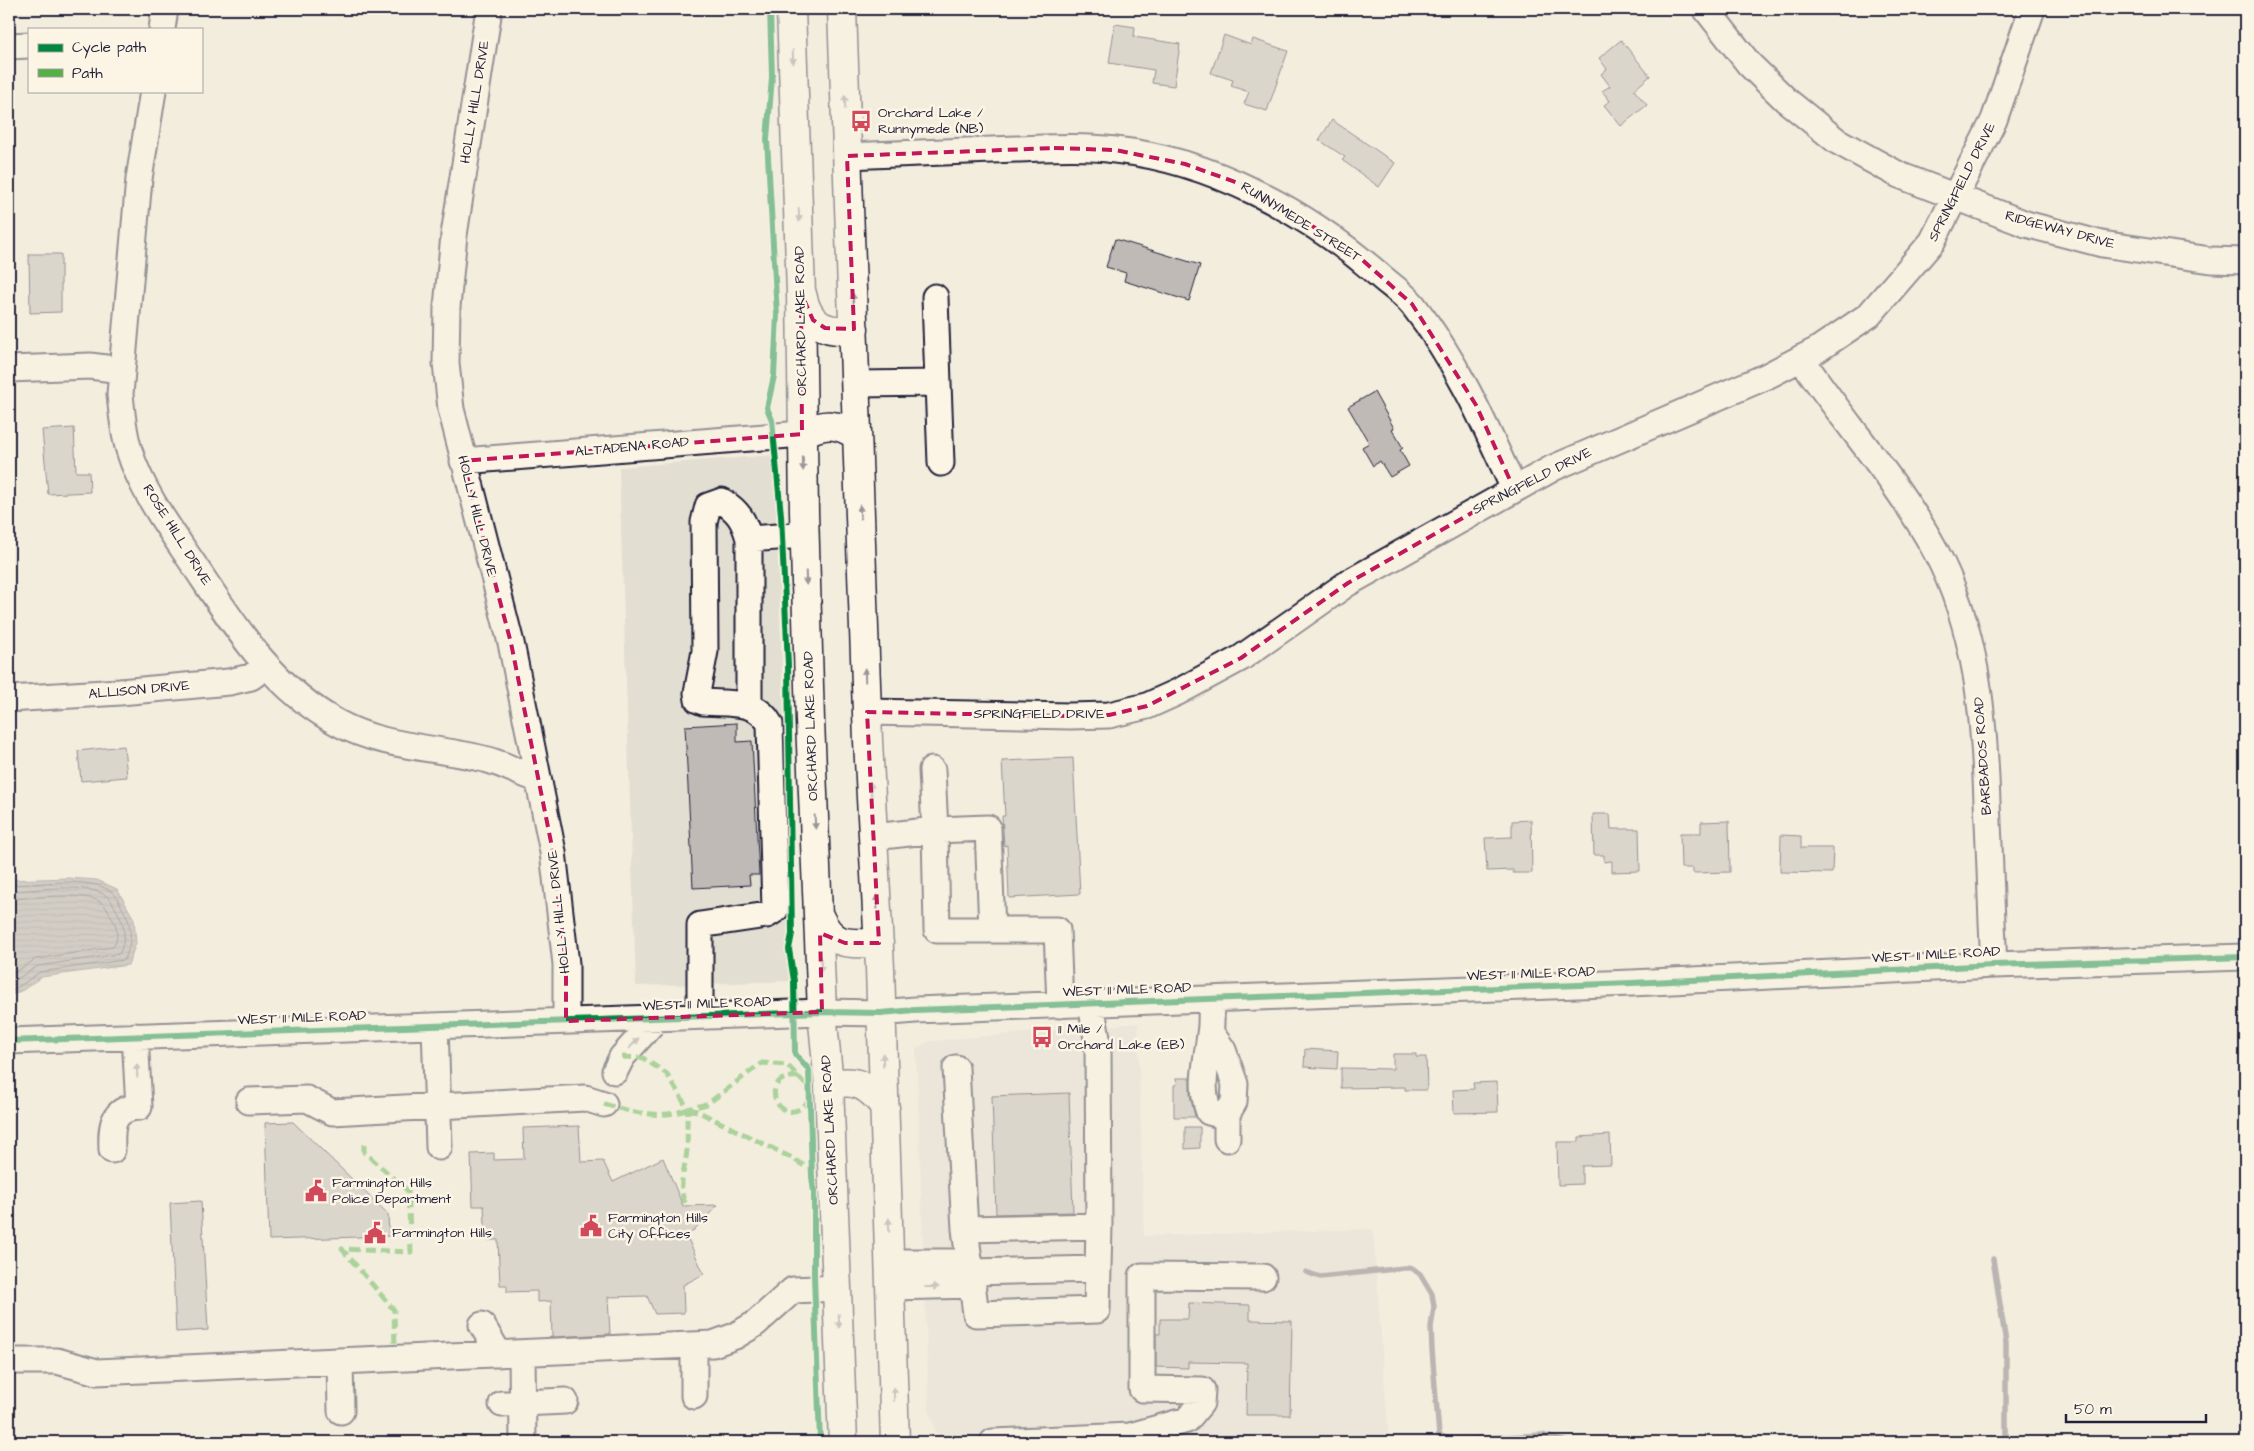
<svg xmlns="http://www.w3.org/2000/svg" width="2254" height="1451" font-family="'Architects Daughter',sans-serif">
<style>
.built{fill:#e3ded2}
.water{fill:url(#water-rules);stroke:#75727b}
.lines{fill:none;stroke-linecap:round;stroke-linejoin:round}
.shore{stroke:#595766;stroke-width:1}
.stream{stroke:#75727b;stroke-width:5.5}
.building{fill:#bfbab6;stroke:#22223b}
.minor-casing{stroke:#22223b;stroke-width:29}
.major-casing{stroke:#22223b;stroke-width:31}
.minor{stroke:#fcf5e5;stroke-width:25}
.major{stroke:#fcf5e5;stroke-width:28}
.quiet{stroke:#55b146;stroke-width:5;stroke-dasharray:10 5;stroke-linecap:butt}
.cycleway-casing{stroke:#fcf5e5;stroke-width:9}
.cycleway{stroke:#00873e;stroke-width:6}
.oneway{fill:#9a9698}
.marked{fill:none;stroke:#c2185b;stroke-width:4;stroke-dasharray:10 6;stroke-linejoin:round}
.labels{text-anchor:middle;dominant-baseline:central;stroke-width:5;stroke-linejoin:round;paint-order:stroke}
.street-label{font-size:14px;fill:#22223b;stroke:#fcf5e5}
.poi-label{font-size:14px;fill:#22223b;stroke:#fcf5e5;text-anchor:start}
</style>
<defs>
<pattern id="water-rules" width="6" height="5" patternUnits="userSpaceOnUse" patternTransform="scale(1.25)"><rect width="6" height="5" fill="#aca7a6"/><path d="M0 2.5h6" fill="none" stroke="#8c8888"/></pattern>
</defs>
<rect width="100%" height="100%" fill="#f3edde"/>
<filter id="ink" filterUnits="userSpaceOnUse"><feTurbulence type="fractalNoise" baseFrequency=".02" numOctaves="2"/><feDisplacementMap in="SourceGraphic" scale="10" xChannelSelector="R" yChannelSelector="G"/><feConvolveMatrix kernelMatrix="1 2 1 2 8 2 1 2 1" color-interpolation-filters="sRGB"/></filter>
<g filter="url(#ink)">
<path class="built" d="M774,455L794,981L636,986L619,467Z
M1138,1023L1144,1236L1373,1229L1389,1442H939L929,1410L916,1048L931,1041Z"/>
<path class="water" d="M68,878L97,880L117,889L134,919L136,943L128,965L41,977L23,990L9,996V880Z"/>
<g class="lines">
<path class="shore" d="M9,885C37,885 88,875 112,892C118,897 122,909 126,915C133,928 131,948 124,960L40,972L20,986L9,991
M9,891C34,891 88,881 108,897C113,902 117,911 120,917C126,928 125,944 119,954L38,966L9,984
M9,899C29,899 90,889 104,905C108,909 111,916 114,922C118,929 118,941 113,947L36,959L9,976"/>
<path class="stream" d="M1993,1259L2006,1343V1442
M1306,1272L1320,1277L1404,1268H1412L1420,1274L1432,1294L1434,1307L1431,1327L1432,1350L1439,1435L1451,1440L1542,1435L1566,1442"/>
</g>
<path class="building" d="M1115,24L1135,27L1134,37L1180,44L1174,86L1152,83L1154,70L1109,63Z
M1224,35L1251,45L1253,39L1288,51L1267,111L1244,104L1249,92L1231,86L1233,80L1211,73Z
M1621,40L1650,76L1634,90L1647,105L1621,126L1604,105L1610,101L1602,91L1610,86L1601,74L1607,69L1599,58Z
M1332,120L1395,163L1379,187L1342,160L1345,157L1319,140Z
M1115,239L1200,265L1189,301L1124,281L1126,273L1106,267Z
M29,254H61V312L30,313Z
M1374,392L1394,428L1392,429L1403,448L1400,450L1409,466L1390,477L1380,461L1373,466L1362,447L1369,443L1348,407Z
M74,428L76,472H89L90,492L48,494L42,430Z
M737,723V742L752,741L759,875H749L750,885L693,888L685,726Z
M124,746L127,777L81,781L78,751Z
M1073,758L1080,894L1009,898L1007,845L1004,846L1002,816H1005L1002,761Z
M1593,814H1610L1611,829H1639L1640,871L1612,872V861L1604,862V855H1594Z
M1531,820L1532,873H1513V870L1487,871L1485,838L1512,837V821Z
M1729,821L1730,872L1693,873V868H1681L1680,833H1701V822Z
M1781,835L1801,836V848H1833L1832,873L1780,872Z
M1305,1049L1338,1051L1337,1069L1304,1067Z
M1393,1054H1416V1057H1426L1427,1090H1405V1087L1341,1088V1068L1393,1069Z
M1176,1078H1190V1095L1195,1117H1174V1085H1177Z
M1497,1082L1498,1112L1454,1113L1453,1090L1474,1089L1473,1083Z
M1069,1093L1073,1212L996,1214L992,1096Z
M293,1122L388,1214L389,1236L269,1240L265,1123Z
M579,1126L581,1162L603,1161L613,1182L663,1158L683,1206L718,1205L687,1237L704,1274L683,1285L684,1313L655,1314L647,1296L608,1297L610,1334L552,1337L551,1301L537,1302V1291L507,1292V1285H500L498,1240H486L484,1206H473L471,1154L494,1153V1160L524,1159L523,1128Z
M1185,1127H1200V1148L1185,1149Z
M1610,1135L1611,1165L1582,1166V1184L1558,1185L1557,1142H1579V1137Z
M201,1201L208,1330L176,1332L170,1203Z
M1189,1303L1250,1305V1320L1292,1321L1290,1415H1246L1247,1363L1188,1362V1368L1156,1367V1334H1160V1319H1188Z"/>
<g class="lines">
<g class="minor-casing">
<path id="minor" d="M489,9L454,235L447,307L446,363L451,409L511,643L553,852L566,964V1021
M1706,9L1749,64L1786,100L1837,141L1899,175L2026,224L2102,244L2211,260L2245,261
M162,29L165,9
M9,46L29,45
M153,91L139,179L120,394C122,413 123,431 129,450C141,490 169,528 192,562C233,623 271,687 338,723C383,748 439,747 488,760C506,765 521,774 538,779
M847,156C903,154 960,151 1016,149C1049,148 1082,146 1115,150C1211,160 1307,212 1379,275C1390,285 1404,294 1413,305C1457,361 1485,425 1514,489
M935,297L938,383
M1801,358C1844,423 1898,481 1935,550C1977,628 1984,715 1987,802C1990,856 1991,910 1994,965
M9,369L90,366L121,370
M856,384L938,383L941,463
M463,461L802,434
M749,539L805,535
M9,699L120,692L229,682L251,677L266,666
M867,712L1070,716L1109,715L1147,706L1178,692L1241,658L1348,583L1553,468L1765,377L1817,350L1869,315L1932,242L1994,120L2032,9
M932,770L935,830L988,828L992,930
M874,837L935,830L937,930H1057L1060,1005
M1211,999C1211,1010 1212,1023 1210,1034C1207,1061 1199,1086 1209,1112L1220,1115L1227,1114
M700,1016V925L767,915L775,910L770,724C756,699 729,704 703,702L698,700L697,693L705,651L704,522L708,506L722,501C738,511 744,520 749,539V706
M435,1026L439,1147
M1211,1033L1223,1050L1235,1084L1234,1102L1227,1114V1139
M9,1041L822,1012L881,1013L915,1010L1632,983L1994,965L2245,957
M956,1068L965,1229L976,1314L1097,1310L1099,1226
M615,1071L622,1057L657,1018
M249,1101L307,1099L332,1112L585,1098L604,1104
M112,1150C111,1128 111,1108 139,1107L135,1036
M965,1229L1099,1226L1098,1044L1091,1004
M890,1262H970
M971,1272L1098,1269
M892,1287L973,1285
M482,1325L499,1354
M694,1345V1396
M522,1353L523,1442
M9,1361H57L97,1372L713,1344L735,1336L755,1324L793,1290L837,1288
M340,1361L341,1411
M502,1404L565,1401
M993,1442L1130,1436L1187,1420L1201,1403L1202,1390L1142,1389V1276L1263,1277"/>
</g>
<g class="major-casing">
<path id="major" d="M791,9L801,293L804,512L810,721L822,1012L829,1085L843,1442
M842,9L868,741L880,968L895,1442
M802,294C808,324 825,334 854,329
M802,434C823,423 837,422 857,436
M820,918C834,948 849,943 879,943
M829,1085C856,1078 868,1085 885,1107"/>
</g>
<use href="#minor" class="minor"/>
<use href="#major" class="major"/>
<path class="quiet" d="M622,1057L643,1058L667,1074L688,1109L697,1111L792,1158L812,1171
M799,1077C754,1072 779,1136 809,1101
M604,1104C630,1112 661,1120 688,1109
M364,1144V1152L408,1191L411,1252L342,1249L394,1310L395,1347
M685,1203C677,1184 686,1168 687,1149C688,1135 686,1122 688,1109L707,1104L762,1063L787,1065L809,1088"/>
<g class="cycleway-casing">
<path id="cycleway" d="M770,9L772,77L767,139L777,315L774,376L767,408L772,420L781,515L788,665L792,934L789,949L794,981L795,1054L809,1070L812,1177L814,1192V1276L820,1442
M9,1041L822,1012L881,1013L915,1010L1632,983L1994,965L2245,957"/>
</g>
<use href="#cycleway" class="cycleway"/>
</g>
<defs><path id="oneway-solid" d="M-6-.8H1V-3.2L6.5 0L1 3.2V.8H-6Z" transform="scale(1.25)"/></defs>
<g class="oneway">
<use href="#oneway-solid" transform="translate(793 57) rotate(88)"/>
<use href="#oneway-solid" transform="translate(845 102) rotate(-92)"/>
<use href="#oneway-solid" transform="translate(799 215) rotate(88)"/>
<use href="#oneway-solid" transform="translate(853 300) rotate(-92)"/>
<use href="#oneway-solid" transform="translate(803 464) rotate(89)"/>
<use href="#oneway-solid" transform="translate(860 512) rotate(-92)"/>
<use href="#oneway-solid" transform="translate(806 578) rotate(88)"/>
<use href="#oneway-solid" transform="translate(865 675) rotate(-92)"/>
<use href="#oneway-solid" transform="translate(871 789) rotate(-94)"/>
<use href="#oneway-solid" transform="translate(815 822) rotate(87)"/>
<use href="#oneway-solid" transform="translate(877 902) rotate(-93)"/>
<use href="#oneway-solid" transform="translate(821 965) rotate(88)"/>
<use href="#oneway-solid" transform="translate(634 1043) rotate(-48)"/>
<use href="#oneway-solid" transform="translate(883 1060) rotate(-92)"/>
<use href="#oneway-solid" transform="translate(137 1071) rotate(-93)"/>
<use href="#oneway-solid" transform="translate(889 1225) rotate(-92)"/>
<use href="#oneway-solid" transform="translate(932 1287)"/>
<use href="#oneway-solid" transform="translate(839 1321) rotate(88)"/>
<use href="#oneway-solid" transform="translate(894 1394) rotate(-91)"/>
</g>
</g>
<path d="M0 0H2254V1451H0ZM1054,148L1115,150L1185,164L1238,183L1300,218L1359,257L1412,304L1476,405L1514,489L1348,583L1241,658L1147,706L1109,715L1070,716L867,712L879,943H845L820,933L822,1012L566,1021V964L553,852L511,643L463,461L802,434L801,293L813,320L825,328L854,329L847,156Z" fill="#f3edde" fill-opacity=".55" fill-rule="evenodd"/>
<path class="marked" d="M1054,148L1115,150L1185,164L1238,183L1300,218L1359,257L1412,304L1476,405L1514,489L1348,583L1241,658L1147,706L1109,715L1070,716L867,712L879,943H845L820,933L822,1012L566,1021V964L553,852L511,643L463,461L802,434L801,293L813,320L825,328L854,329L847,156Z"/>
<defs>
<g id="bus-bare" transform="scale(1.725)"><path d="M-5-6H5V4H4V6H2V4H-2V6H-4V4H-5ZM-3.5-4V0h7V-4ZM-3.5 1.2v1.5H-2V1.2ZM2 1.2v1.5H3.5V1.2Z" fill="#d1495b" stroke="#fcf5e5" stroke-width="2.5" paint-order="stroke"/></g>
<g id="civic-bare" transform="scale(1.725)"><path d="M-.6-6.5H3V-4.5H.6V-3L4-1V1h2V6H-6V1h2V-1L-.6-3ZM-1.2 2.5V6h2.4V2.5Z" fill="#d1495b" stroke="#fcf5e5" stroke-width="2.5" paint-order="stroke"/></g>
</defs>
<g fill-rule="evenodd">
<use href="#bus-bare" x="861" y="121"/>
<use href="#bus-bare" x="1042" y="1037"/>
<use href="#civic-bare" x="316" y="1191"/>
<use href="#civic-bare" x="591" y="1226"/>
<use href="#civic-bare" x="375" y="1233"/>
</g>
<g class="labels">
<g class="street-label">
<text transform="translate(475 102) rotate(-81)">HOLLY HILL DRIVE</text>
<text transform="translate(1962 182) rotate(-63)">SPRINGFIELD DRIVE</text>
<text transform="translate(1301 222) rotate(32)">RUNNYMEDE STREET</text>
<text transform="translate(2060 230) rotate(15)">RIDGEWAY DRIVE</text>
<text transform="translate(801 321) rotate(-91)">ORCHARD LAKE ROAD</text>
<text transform="translate(632 447) rotate(-5)">ALTADENA ROAD</text>
<text transform="translate(1532 481) rotate(-27)">SPRINGFIELD DRIVE</text>
<text transform="translate(477 516) rotate(76)">HOLLY HILL DRIVE</text>
<text transform="translate(177 535) rotate(58)">ROSE HILL DRIVE</text>
<text transform="translate(139 690) rotate(-5)">ALLISON DRIVE</text>
<text x="1039" y="714">SPRINGFIELD DRIVE</text>
<text transform="translate(811 726) rotate(-92)">ORCHARD LAKE ROAD</text>
<text transform="translate(1983 756) rotate(-94)">BARBADOS ROAD</text>
<text transform="translate(559 912) rotate(-96)">HOLLY HILL DRIVE</text>
<text transform="translate(1936 955) rotate(-3)">WEST 11 MILE ROAD</text>
<text transform="translate(1531 974) rotate(-2)">WEST 11 MILE ROAD</text>
<text transform="translate(1127 990) rotate(-2)">WEST 11 MILE ROAD</text>
<text transform="translate(707 1004) rotate(-2)">WEST 11 MILE ROAD</text>
<text transform="translate(302 1018) rotate(-2)">WEST 11 MILE ROAD</text>
<text transform="translate(830 1130) rotate(-93)">ORCHARD LAKE ROAD</text>
</g>
<g class="poi-label">
<text x="878" y="113">Orchard Lake /<tspan x="878" dy="16">Runnymede (NB)</tspan></text>
<text x="1058" y="1029">11 Mile /<tspan x="1058" dy="16">Orchard Lake (EB)</tspan></text>
<text x="332" y="1183">Farmington Hills<tspan x="332" dy="16">Police Department</tspan></text>
<text x="608" y="1218">Farmington Hills<tspan x="608" dy="16">City Offices</tspan></text>
<text x="392" y="1233">Farmington Hills</text>
</g>
</g>
<rect width="2254" height="1451" fill="none" stroke="#fcf5e5" stroke-width="30"/>
<rect x="15" y="15" width="2224" height="1421" fill="none" stroke="#22223b" stroke-width="2" filter="url(#ink)"/>
<rect x="28" y="28" width="175" height="65" fill="#fcf5e5" stroke="#a5a1a1"/>
<rect x="38" y="44" width="25" height="8" fill="#00873e" stroke="#a5a1a1"/>
<text x="72" y="52" font-size="15" fill="#22223b">Cycle path</text>
<rect x="38" y="69" width="25" height="8" fill="#55b146" stroke="#a5a1a1"/>
<text x="72" y="78" font-size="15" fill="#22223b">Path</text>
<path d="M2066 1414v8h140v-8" fill="none" stroke="#22223b" stroke-width="2.5"/>
<text x="2074" y="1414" font-size="15" fill="#22223b" stroke="#fcf5e5" stroke-width="4" paint-order="stroke">50 m</text>
</svg>
